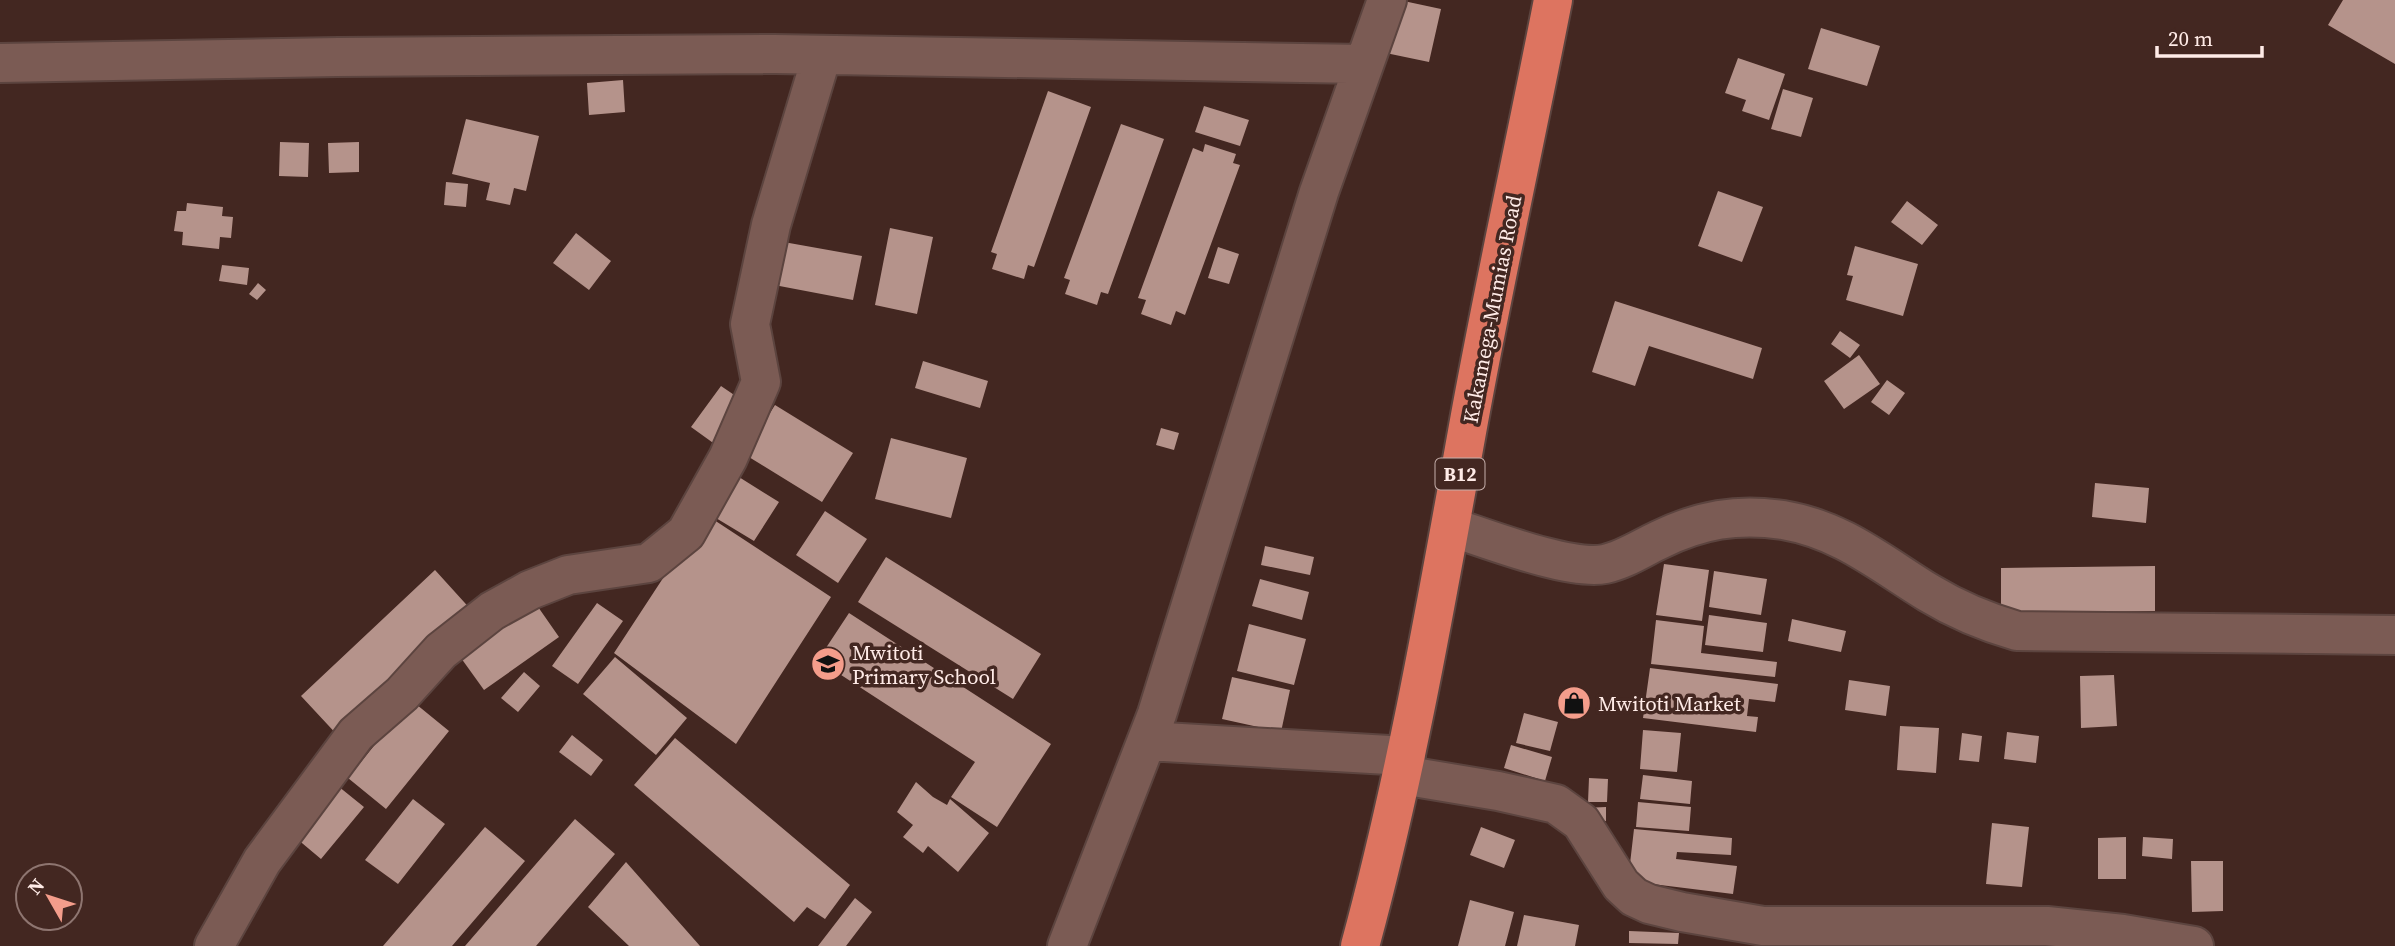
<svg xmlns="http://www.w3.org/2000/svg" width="2395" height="946" font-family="'Source Serif 4',serif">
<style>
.building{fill:#b5938b}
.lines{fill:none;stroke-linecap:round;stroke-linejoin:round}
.minor-casing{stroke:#5c443f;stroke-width:42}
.highway-casing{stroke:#5c443f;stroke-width:42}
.minor{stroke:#7b5b54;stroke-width:38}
.highway{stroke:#dd7460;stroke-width:38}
.labels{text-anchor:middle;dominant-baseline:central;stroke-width:7;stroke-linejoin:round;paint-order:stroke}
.shield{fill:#432721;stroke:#c7b0ac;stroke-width:2}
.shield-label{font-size:19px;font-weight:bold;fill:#ffebe7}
.street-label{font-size:21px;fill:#ffebe7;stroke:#432721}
.poi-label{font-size:21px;fill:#ffebe7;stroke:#432721;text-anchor:start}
</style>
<rect width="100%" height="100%" fill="#432721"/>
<path class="building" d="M1399,0L1441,9L1429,62L1381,52Z
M2343,0H2395V64L2328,25Z
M1821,28L1880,46L1867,86L1808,69Z
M1738,58L1785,74L1769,120L1742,111L1746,100L1725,93Z
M623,80L625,112L589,115L587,83Z
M1783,89L1813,98L1801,137L1771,129Z
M1048,91L1091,107L1034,267L1028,265L1024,279L992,269L997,254L991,252Z
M1204,106L1249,120L1240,146L1195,132Z
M466,119L539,136L526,191L514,188L510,205L486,200L490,183L452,174Z
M1121,124L1164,139L1108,294L1101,292L1097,305L1065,294L1070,280L1064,278Z
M280,142L309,143L308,177L279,176Z
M359,142V172L329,173L328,143Z
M1205,144L1236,154L1233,163L1240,165L1185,315L1176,311L1171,325L1141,314L1146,300L1138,298L1193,148L1203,152Z
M446,182L468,184L466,207L444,205Z
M1718,191L1763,207L1742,262L1698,246Z
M1907,201L1938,225L1922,245L1891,222Z
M187,203L223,207L222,216L233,217L231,238L220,237L219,249L182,245L183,232L174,231L177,211H186Z
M890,228L933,237L917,314L875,305Z
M576,233L611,261L589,290L553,263Z
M778,241L862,256L853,300L769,284Z
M1855,246L1918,264L1903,316L1846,300L1853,276L1847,275Z
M1218,247L1239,254L1229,284L1208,278Z
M222,265L249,268L247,285L219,281Z
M258,283L266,290L257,300L249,294Z
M1615,301L1762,348L1753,379L1649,346L1635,386L1592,372Z
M1840,331L1860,345L1850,358L1831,344Z
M1859,355L1880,384L1844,409L1824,381Z
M923,361L988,381L980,408L915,388Z
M1887,380L1905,393L1889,415L1871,402Z
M721,386L746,403L716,445L691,427Z
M775,405L853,453L822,502L744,454Z
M1161,428L1179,433L1174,450L1156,445Z
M891,438L967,458L951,518L875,499Z
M731,472L779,502L754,541L706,512Z
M2095,483L2149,488L2146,523L2092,517Z
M825,511L867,539L838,583L796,555Z
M705,514L831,597L736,744L614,653Z
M1265,546L1314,557L1310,575L1261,565Z
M886,557L1041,654L1013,699L858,602Z
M1664,564L1709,570L1702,621L1656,615Z
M2155,566V611L2001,613V568Z
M435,570L474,613L341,739L301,696Z
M1714,571L1767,579L1761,615L1709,607Z
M1260,579L1309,592L1302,620L1252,606Z
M597,603L623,621L578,684L552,666Z
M536,604L559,637L484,690L461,658Z
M849,613L1051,744L997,827L951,797L975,762L818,660Z
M1709,615L1767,623L1763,652L1705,645Z
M1792,619L1846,631L1841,652L1788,641Z
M1656,620L1704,626L1701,653L1777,662L1775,677L1651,664Z
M1249,624L1306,639L1294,685L1237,671Z
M615,657L687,718L656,755L583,694Z
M1650,668L1778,684L1775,702L1749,699L1747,716L1758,717L1756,732L1643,718Z
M524,672L540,686L518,712L501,698Z
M2114,675L2117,726L2081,728L2080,676Z
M1232,677L1290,690L1281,732L1222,719Z
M1849,680L1890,686L1886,716L1845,710Z
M411,700L449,731L386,809L348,778Z
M1524,713L1558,722L1550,751L1516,743Z
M1900,726L1939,728L1936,773L1897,770Z
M1643,730L1681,733L1677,772L1640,769Z
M2007,732L2039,736L2036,763L2004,759Z
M1962,733L1982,736L1979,762L1959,760Z
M572,735L603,760L591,776L559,752Z
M675,738L850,885L825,919L807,907L794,922L634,785Z
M1511,745L1552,757L1545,781L1504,768Z
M1643,775L1692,781L1690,804L1640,799Z
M1589,778L1608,779L1607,802H1588Z
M333,782L364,807L321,859L290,833Z
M916,782L933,797L947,805L950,799L989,833L958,872L928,846L923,853L903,837L913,825L897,812Z
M413,799L445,824L398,884L365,860Z
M1638,802L1691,807L1689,831L1636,827Z
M1606,807V821L1585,822L1584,808Z
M575,819L615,854L536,946H465Z
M1992,823L2029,827L2022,887L1986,884Z
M485,827L525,861L452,946H383Z
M1481,827L1515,840L1504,868L1470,855Z
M1634,829L1732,838L1731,855L1677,852L1676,859L1737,866L1733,894L1628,881Z
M2126,837V879H2098V838Z
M2143,837L2173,839L2172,859L2142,856Z
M2191,861H2223V911L2192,912Z
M626,862L700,946H629L588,907Z
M855,898L872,912L846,946H818Z
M1470,900L1514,912L1505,946H1458Z
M1524,915L1579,925L1575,946H1517Z
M1629,931L1679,933L1678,944L1629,943Z"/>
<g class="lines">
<g class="minor-casing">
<path id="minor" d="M0,63L338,57L775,54L1364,64
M1451,527C1488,539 1570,571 1605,564C1624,560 1642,548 1659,540C1700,520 1737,513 1783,520C1842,530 1880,563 1929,593C1957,610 1986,622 2017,631L2395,635
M1147,741L1406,756
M1402,775L1498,791L1556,804L1581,822L1621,885L1634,897L1649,904L1682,912L1763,926H2047L2123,934L2194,946
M214,946L262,861L356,734L402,694L441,651L492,611L530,590L568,575L649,563L686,533L728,458L761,382L750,324L771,225L822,55
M1067,946L1157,714L1319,192L1387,0"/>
</g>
<g class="highway-casing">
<path id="highway" d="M1360,946C1406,777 1436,604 1467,432C1493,287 1525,144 1553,0"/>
</g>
<use href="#minor" class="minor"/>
<use href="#highway" class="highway"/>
</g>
<defs>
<g id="school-disc" transform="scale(1.75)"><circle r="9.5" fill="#f49d8b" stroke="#432721"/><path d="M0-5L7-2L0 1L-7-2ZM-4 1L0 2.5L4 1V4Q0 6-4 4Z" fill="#111"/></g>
<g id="shop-disc" transform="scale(1.75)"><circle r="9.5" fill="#f49d8b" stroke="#432721"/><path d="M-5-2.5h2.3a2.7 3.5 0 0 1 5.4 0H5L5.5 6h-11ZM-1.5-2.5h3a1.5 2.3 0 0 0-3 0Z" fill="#111"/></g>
</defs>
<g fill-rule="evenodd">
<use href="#school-disc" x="828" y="664"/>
<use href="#shop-disc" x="1574" y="703"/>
</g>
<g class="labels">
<rect class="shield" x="1435.5" y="458.5" width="49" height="31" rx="5"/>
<g class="shield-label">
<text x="1460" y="474">B12</text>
</g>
<g class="street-label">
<text transform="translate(1492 309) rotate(-79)">Kakamega-Mumias Road</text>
</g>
<g class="poi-label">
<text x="852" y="652">Mwitoti<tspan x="852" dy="24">Primary School</tspan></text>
<text x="1598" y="703">Mwitoti Market</text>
</g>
</g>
<g transform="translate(49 897) rotate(309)"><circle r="33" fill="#432721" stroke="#8e7570" stroke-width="2"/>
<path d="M0-5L12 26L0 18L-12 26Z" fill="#f49d8b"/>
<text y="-10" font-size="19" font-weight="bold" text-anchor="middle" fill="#ffebe7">N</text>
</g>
<path d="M2157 46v10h105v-10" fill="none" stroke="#ffebe7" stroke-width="3.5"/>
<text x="2168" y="46" font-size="21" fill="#ffebe7" stroke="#432721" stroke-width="5" paint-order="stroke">20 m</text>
</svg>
